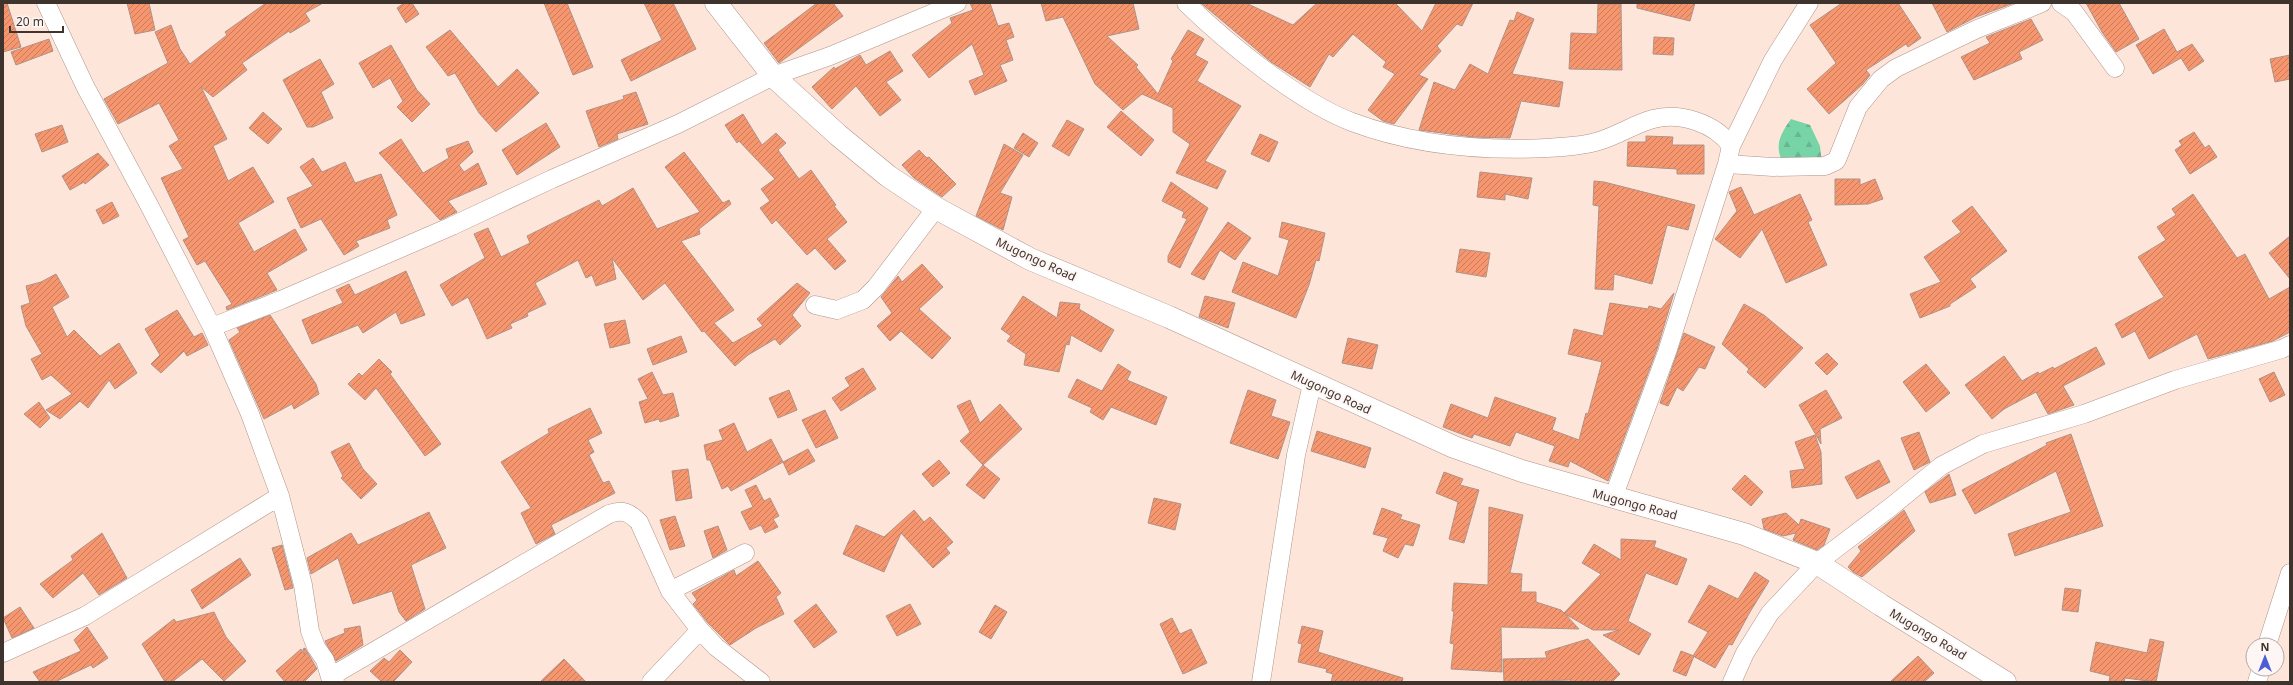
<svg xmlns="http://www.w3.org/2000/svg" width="2293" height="685" font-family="'Noto Sans',sans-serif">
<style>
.forest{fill:url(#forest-firs)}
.building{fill:url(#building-hatch);stroke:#b09287}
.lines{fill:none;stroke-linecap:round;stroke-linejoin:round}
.minor-casing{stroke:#b19488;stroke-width:19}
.tertiary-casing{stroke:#b19488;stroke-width:23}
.minor{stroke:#fff;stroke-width:18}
.tertiary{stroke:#fff;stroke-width:22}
.labels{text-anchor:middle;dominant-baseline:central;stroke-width:4;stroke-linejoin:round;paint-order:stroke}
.street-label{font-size:12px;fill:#3f332e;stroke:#fdf6f4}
</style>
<defs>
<pattern id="forest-firs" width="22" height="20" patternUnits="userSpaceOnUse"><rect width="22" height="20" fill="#77d4a7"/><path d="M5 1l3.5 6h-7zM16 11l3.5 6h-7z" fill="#68b690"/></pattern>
<pattern id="building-hatch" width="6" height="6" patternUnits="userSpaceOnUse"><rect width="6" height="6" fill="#f6966e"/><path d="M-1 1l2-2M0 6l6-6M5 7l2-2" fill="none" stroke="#c97b5b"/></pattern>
</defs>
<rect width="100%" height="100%" fill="#fee5da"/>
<path class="forest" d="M1791,119L1810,125L1820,146L1822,163L1788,176C1776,149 1774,143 1791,119Z"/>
<path class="building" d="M3,3H7L21,47L3,52Z
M127,3H149L155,30L135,34Z
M266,3H323L305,13L310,21L290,33L289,31L242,63L247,70L213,97L201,87L227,139L213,146L228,181L253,167L274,202L238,223L254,252L295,229L307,250L267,273L277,290L227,310L226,307L232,304L205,261L197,265L183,240L189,237L161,178L183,169L169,146L179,140L159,103L118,124L104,99L168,63L155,32L171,25L180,49L190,64L227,35L225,32Z
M404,3H412L419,14L406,23L397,8Z
M544,3H567L593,67L573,75Z
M644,3H673L696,49L631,81L621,60L662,40Z
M817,3H833L843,16L779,63L764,43Z
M970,3H990L998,26L1009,23L1014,37L1006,40L1013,60L1000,65L1007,81L975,95L969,81L984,75L972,44L929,78L912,55L952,23L950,18L973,10Z
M1041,3H1133L1139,29L1107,36L1138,65L1136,67L1158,94L1173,61L1171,59L1188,30L1204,39L1195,55L1208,62L1197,81L1241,106L1205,161L1226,171L1217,189L1176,173L1190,144L1173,132V108L1142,94L1123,110L1095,84L1063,17L1046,21Z
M1201,3H1246L1293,25L1317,3H1395L1422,31L1436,3H1473L1462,26L1457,24L1437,46L1441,51L1419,75L1428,79L1394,124L1383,121L1368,110L1395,74L1383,67L1386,62L1353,34L1333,57L1329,54L1310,87L1271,62Z
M1637,3H1695L1690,21L1637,8Z
M1842,3H1898L1921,38L1908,47L1906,44L1866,70L1870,75L1863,84L1829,114L1807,89L1836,63L1810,25Z
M1932,3H2014L1976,17L1947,32Z
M2086,3H2119L2139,39L2116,52L2102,32Z
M1598,4H1621L1622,70L1569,69L1571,33L1597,34Z
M1517,12L1534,19L1512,74L1563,82L1559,107L1521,101L1510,138L1473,137L1419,130L1434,82L1455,90L1470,64L1488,74L1510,20L1514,21Z
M2031,19L2043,40L2019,52L2022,59L1974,80L1961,57L1990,43L1986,37Z
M2164,29L2177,52L2192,44L2204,61L2189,71L2181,58L2153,74L2136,45Z
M450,30L498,87L517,69L539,93L496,132L479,113L455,73L448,76L426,47Z
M1654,37L1674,38L1673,55L1653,54Z
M49,39L53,51L16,65L11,52Z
M391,45L417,90L430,104L412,122L397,107L403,101L390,78L373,88L359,63Z
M890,51L903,71L886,82L901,100L880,116L856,86L832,109L812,87L834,67L835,69L858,56L860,55L866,65Z
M2290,55V79L2275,82L2270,59Z
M320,59L334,84L321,92L333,118L313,127H307L283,80Z
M636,92L648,124L617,134L618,139L599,147L586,111L624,99L623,96Z
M1121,111L1154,140L1141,156L1107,127Z
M263,112L282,129L268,144L249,128Z
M743,114L762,145L776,133L786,143L778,150L799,179L811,170L836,205L834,206L847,222L827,239L846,261L835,270L815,248L807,255L776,220L772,224L760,208L770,201L761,189L775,179L739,141L737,143L725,125Z
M1067,120L1084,129L1069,156L1052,146Z
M546,123L560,147L517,175L502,150Z
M62,125L68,142L42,152L35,134Z
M2194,132L2205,148L2209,145L2217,157L2190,174L2175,150L2182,145L2179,141Z
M1023,133L1038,143L1029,157L1014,148Z
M1260,134L1278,142L1269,162L1251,154Z
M1646,136L1673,137L1672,145H1704V174H1677V169L1627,166L1628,142H1646Z
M401,139L423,173L449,158L446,149L468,141L473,152L459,165L464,172L478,163L487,184L448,201L457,212L440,220L379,153Z
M1004,144L1023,155L1000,193L1012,197L1003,230L976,216Z
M919,150L927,158L929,157L956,184L942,197L914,178L902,165Z
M684,152L723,203L729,200L731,204L699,229L700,234L681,241L734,310L714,323L733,343L763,326L757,319L797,283L810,293L792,315L801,326L780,345L775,339L748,355L735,366L704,331L702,332L665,283L643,300L612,258L616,279L596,286L592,275L586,278L578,260L535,283L546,304L527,313L528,316L510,324L512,328L487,339L468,297L452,306L440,285L485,258L474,234L488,228L501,257L530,243L527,236L599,200L602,206L633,188L657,229L700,212L665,167Z
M98,153L109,165L85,184L84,182L70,190L62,176Z
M313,158L322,172L345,162L355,183L381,174L397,215L387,220L390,228L356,241L359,246L344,255L321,219L301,228L287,198L313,186L300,167Z
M1480,172L1532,178L1528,199L1505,194V200L1477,197Z
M1835,179H1860V185L1875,179L1883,199L1868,204L1835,205Z
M1594,181L1604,182L1695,205L1688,230L1667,225L1652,284L1614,274L1613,290L1595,289L1599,206L1593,205Z
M1171,182L1208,208L1180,268L1168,262V256L1187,219L1182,217L1184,212L1162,201Z
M1741,187L1754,215L1800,194L1812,220L1808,222L1827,265L1786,283L1762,229L1740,258L1715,239L1737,211L1729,192Z
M2193,194L2237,258L2245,254L2269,299L2290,287V332L2273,341L2208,359L2197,334L2149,359L2135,331L2122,338L2115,324L2164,297L2138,257L2166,240L2157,227L2176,215L2172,209Z
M112,202L119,216L103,224L96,210Z
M1972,206L2007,251L1970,279L1976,287L1950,304V306L1920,318L1910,294L1941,282L1924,257L1961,232L1952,221Z
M1228,222L1251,238L1235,260L1220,250L1204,280L1191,274Z
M1282,222L1325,233L1319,261L1316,260L1309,285L1296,318L1232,292L1243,262L1278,276L1289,240L1279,237Z
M2290,236V279L2269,253Z
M1460,249L1490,253L1486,277L1456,272Z
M922,264L943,287L919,309L951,338L932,359L901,331L890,341L877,326L892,313L881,297L898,276L902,282Z
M406,271L425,315L401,324L396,312L363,333L358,325L312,344L302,320L343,303L336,290L349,284L355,295Z
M56,274L69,297L52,307L67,337L74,330L100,356L119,343L137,373L115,389L109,380L88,408L80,401L60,419L46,410L72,394L51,375L42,380L31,359L42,354L26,326L21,306L30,303L26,286L41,282Z
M1674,293L1657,349L1608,481L1570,461L1568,467L1549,461L1555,446L1516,432L1510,446L1474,434L1472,438L1443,427L1451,404L1488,418L1495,397L1556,418L1552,430L1579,440L1586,413L1588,414L1602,362L1568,354L1574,329L1603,336L1610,303L1648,309L1649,306L1661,309Z
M1023,296L1057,318L1060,302L1080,304L1079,309L1114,330L1101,352L1071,335L1069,345L1066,344L1059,372L1024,365L1026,354L1007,341L1011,336L1001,329Z
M1205,296L1235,303L1228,328L1199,317Z
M1744,304L1764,315L1803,348L1765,388L1747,372L1749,369L1722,344Z
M177,310L194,337L202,333L208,345L187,356L184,351L161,373L151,364L160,355L145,329Z
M270,315L316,384L319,394L294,409L292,404L264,419L229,340L240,332L237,328Z
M625,320L630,343L610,348L604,324Z
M1684,333L1715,347L1705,369L1699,367L1683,391L1677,387L1668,406L1660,403Z
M681,336L687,352L653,365L647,349Z
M1348,338L1378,345L1372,369L1342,363Z
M2096,347L2105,364L2063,386L2074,405L2048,414L2036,392L2004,409L1992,419L1965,385L2004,356L2022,381L2038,372L2039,374L2053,367L2054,369Z
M1827,353L1838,364L1827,375L1815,363Z
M379,359L392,372L390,374L441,444L425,456L376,388L365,400L348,384L359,373L362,376Z
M1118,364L1131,372L1127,380L1167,397L1156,425L1111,407L1103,420L1090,412L1092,408L1068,397L1077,379L1102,391Z
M1926,364L1950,393L1926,412L1903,382Z
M863,368L876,389L841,411L832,398L850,386L845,378Z
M652,372L663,395L673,393L679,416L660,422L659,419L645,423L639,402L648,399L638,379Z
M2274,372L2285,395L2270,402L2259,379Z
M789,390L797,410L778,418L769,398Z
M1248,390L1276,400L1271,416L1290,422L1278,459L1230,443Z
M1826,390L1842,418L1820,429L1821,444L1799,405Z
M970,400L980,423L1000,404L1022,429L983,465L960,441L970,432L957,406Z
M39,402L50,418L40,428L24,414Z
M590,408L602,433L588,440L594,452L589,455L603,483L609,481L615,493L551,525L555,534L536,544L521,513L531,508L501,462L549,433L548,429Z
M825,410L838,438L816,448L802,420Z
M734,423L747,452L771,439L783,462L731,491L728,486L722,489L710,460H707L704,445L723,440L719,430Z
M1317,431L1371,448L1365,468L1311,451Z
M1919,432L1930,462L1914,470L1901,438Z
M2071,434L2103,526L2015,556L2008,534L2071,512L2056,471L1975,514L1962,490L2047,445L2046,443Z
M1815,435L1821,452L1822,484L1792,488L1790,471L1805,469L1795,442Z
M349,443L363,469L377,484L361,499L341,478L343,476L331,452Z
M808,449L815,461L789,475L783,462Z
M939,460L950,473L933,487L922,474Z
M1879,460L1890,482L1857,499L1845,477Z
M983,465L1000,479L984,499L966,485Z
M688,469L692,498L676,501L672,471Z
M1444,472L1463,479L1460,485L1479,490L1464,543L1449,539L1458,502L1436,493Z
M1949,474L1956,495L1930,503L1925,492Z
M1745,475L1763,492L1751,506L1732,489Z
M756,485L764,501L770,498L779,516L773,519L778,527L765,533L761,525L750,530L741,512L753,507L745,490Z
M1154,498L1181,504L1175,530L1148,523Z
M1489,507L1523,515L1510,573L1522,574L1521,592H1536V602L1561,610L1564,613L1601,574L1582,563L1594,544L1621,560V539L1656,541L1654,547L1687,559L1677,585L1646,573L1628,621L1651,634L1639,655L1603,635L1619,630H1593L1565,614L1579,629L1501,627L1502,672L1451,669L1454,644L1450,643L1454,611H1452L1454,583L1488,585Z
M1382,508L1402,515L1400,519L1420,525L1413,546L1405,544L1398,558L1383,551L1388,538L1373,534Z
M914,510L924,522L930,517L953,542L946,548L950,553L933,568L901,533L884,572L843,554L856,525L884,537Z
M1904,510L1915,531L1862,577L1853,572L1848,567L1861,551L1858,547Z
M429,512L446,548L411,565L425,609L406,621L399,612L392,591L353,604L338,558L311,574L307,558L351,533L358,545Z
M1786,513L1799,525L1801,519L1830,529L1824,545L1817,550L1793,540L1796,533L1783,536L1764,529L1762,519Z
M675,516L685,546L670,550L660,520Z
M718,526L727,550L713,558L704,531Z
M102,533L127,578L99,595L83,573L53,598L40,584L73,560L71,556Z
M282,545L293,588L285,590L272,548Z
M240,558L251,575L202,609L191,590Z
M758,561L781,593L776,597L784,614L756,628L730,645L708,623L693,604L697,600L692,593L734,570L736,576Z
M1755,572L1769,581L1750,612L1732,645L1729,644L1715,668L1693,656L1708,632L1688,622L1709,585L1738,599Z
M2065,588L2081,590L2078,612L2062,610Z
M816,604L837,632L814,648L794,621Z
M910,604L921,624L897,636L886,616Z
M995,605L1007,612L991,639L979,632Z
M20,607L34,628L12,638L3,618Z
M214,612L226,637L246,661L224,681L202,659L172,682H165L142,644L174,619L176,622Z
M1172,618L1180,634L1191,629L1207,663L1183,674L1160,624Z
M360,626L363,645L336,661L325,641L345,633L344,629Z
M1302,626L1323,631L1318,652L1403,678L1402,682H1331L1333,674L1326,672L1327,669L1298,662L1302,644L1298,643Z
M87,627L108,658L93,668L91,665L55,682H40L33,672L81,651L74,640Z
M1588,639L1620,674L1612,682H1572L1570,680L1504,682L1503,659L1547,658L1545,652Z
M2150,639L2164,642L2156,682L2125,678L2124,682H2109L2110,676L2090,671L2096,642L2147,653Z
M305,648L317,669L304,682H285L276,671L301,649L305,655L303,649Z
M400,650L412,662L393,682H382L370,671L384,658L389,662Z
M1681,651L1694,656L1686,676L1673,671Z
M1918,656L1934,673L1924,682H1890Z
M564,659L586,682H540Z"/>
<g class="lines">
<g class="minor-casing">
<path id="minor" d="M46,3L85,86L149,205L212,327L250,414L280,496L303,585L310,631L316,647L325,660L330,677L335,682
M1186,3C1227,43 1299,102 1352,122C1413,145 1481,151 1546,148C1564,147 1584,146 1602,140C1620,134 1635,124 1653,119C1680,112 1715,123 1731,146
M2061,3L2074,12L2115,68
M1727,164L1773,167L1825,166L1836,161L1838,157L1858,107L1881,79L1896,68L1977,29L2042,3
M815,305L837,310L863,300L876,287L936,208
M212,327L281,300L452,226L552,179L678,124L773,76L830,56L957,3
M1613,498L1667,352L1727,164L1731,146L1773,60L1809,3
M670,591L745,553
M2267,645L2290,573
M3,653L85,616L280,496
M330,677L609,514C622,509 629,512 639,522L670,591L700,630L716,647L761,682
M651,682L700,630
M1261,682L1296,455L1312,384
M1732,682L1745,653L1770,613L1817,563L1892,506L1941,466L1983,444L2084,414L2175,380L2282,349L2290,345
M2257,682L2261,669"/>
</g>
<g class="tertiary-casing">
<path id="tertiary" d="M716,3L773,76L838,135L888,176L936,208L1030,259L1169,317L1454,447L1522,471L1744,534L1817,563L1881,605L2005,682"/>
</g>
<use href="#minor" class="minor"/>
<use href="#tertiary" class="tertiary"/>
</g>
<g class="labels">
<g class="street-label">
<text transform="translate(1036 259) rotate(25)">Mugongo Road</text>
<text transform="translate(1331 392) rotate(25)">Mugongo Road</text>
<text transform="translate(1635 504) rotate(15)">Mugongo Road</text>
<text transform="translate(1928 634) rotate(31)">Mugongo Road</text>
</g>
</g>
<rect width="2293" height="685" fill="none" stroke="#3f332e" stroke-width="8"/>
<g transform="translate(2265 657)"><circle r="19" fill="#fdf6f4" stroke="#b1a8a5"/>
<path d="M0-3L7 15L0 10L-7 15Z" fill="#4c5fd4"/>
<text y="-6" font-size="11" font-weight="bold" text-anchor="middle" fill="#3f332e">N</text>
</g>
<path d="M10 26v6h53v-6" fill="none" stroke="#3f332e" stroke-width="2"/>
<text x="16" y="26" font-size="12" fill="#3f332e" stroke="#fdf6f4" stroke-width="3" paint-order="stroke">20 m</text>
</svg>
